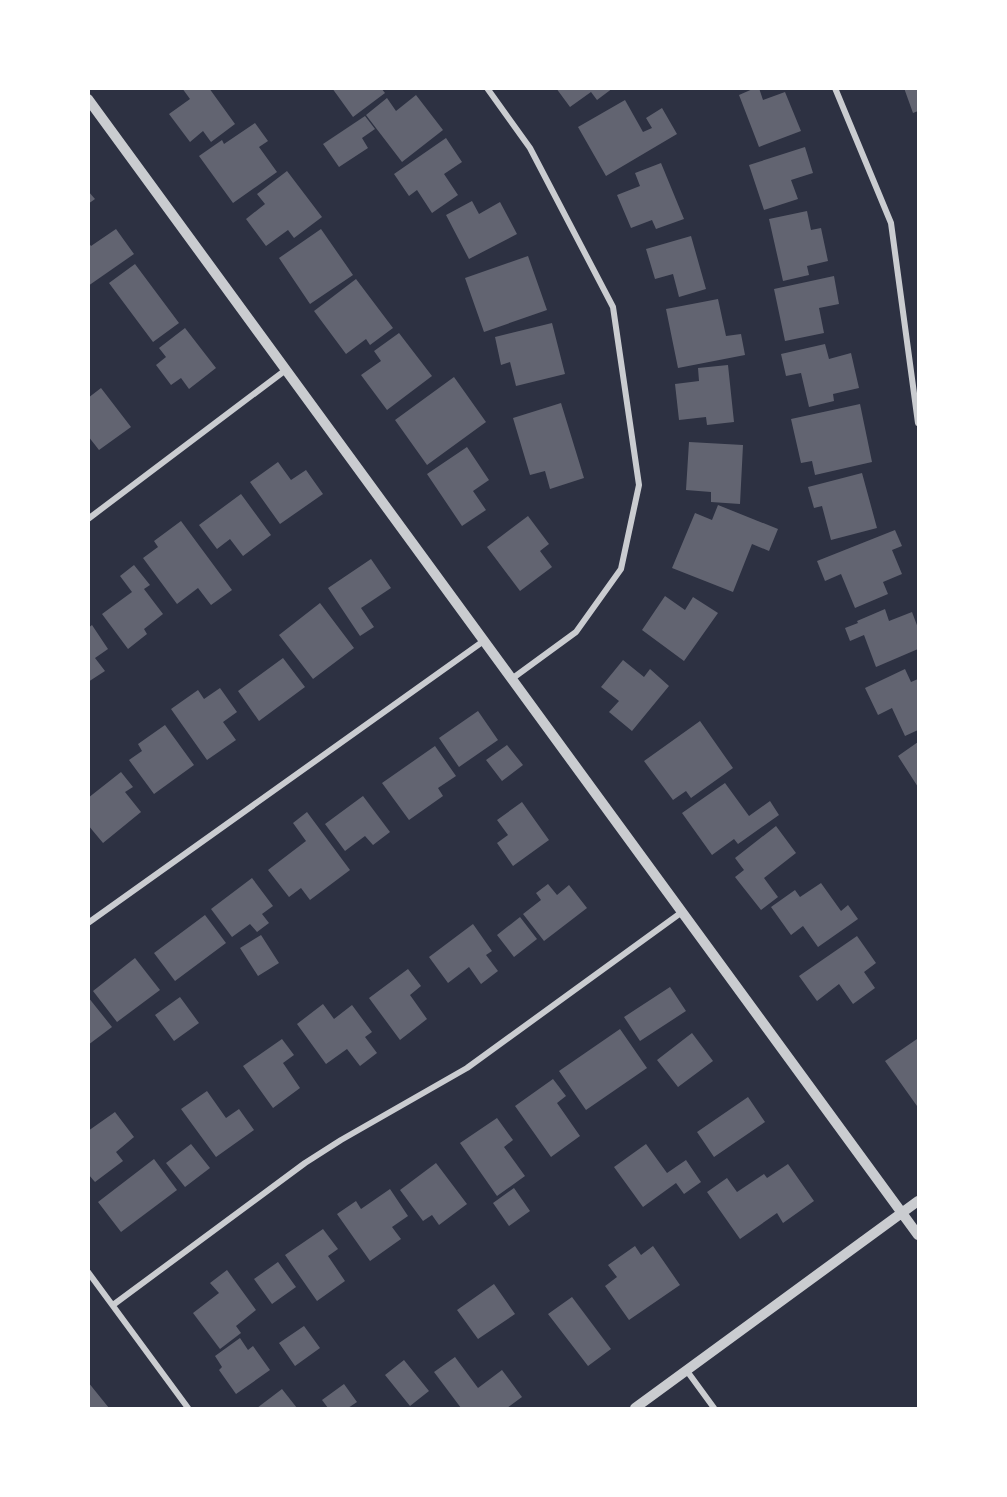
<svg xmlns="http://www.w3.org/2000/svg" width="1007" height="1497" font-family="'Fira Sans',sans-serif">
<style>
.building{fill:#626471}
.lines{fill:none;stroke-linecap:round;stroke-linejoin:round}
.minor{stroke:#caccd0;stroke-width:6}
.tertiary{stroke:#caccd0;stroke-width:10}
</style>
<rect width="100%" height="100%" fill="#2d3142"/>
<path class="building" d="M182,88H209L235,124L211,142L203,131L190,142L169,114L190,99Z
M332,88H381L385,93L353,117Z
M556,88H613L597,100L591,92L570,107Z
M755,88H759L763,100L785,92L801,131L759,147L739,95Z
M904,88H918V111L913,113Z
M416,95L443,130L402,162L366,115L387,98L396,111Z
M625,100L643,132L652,128L646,118L662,108L677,134L606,176L578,127Z
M365,116L375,129L362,138L368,148L339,167L323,144Z
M255,123L268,141L259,147L277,172L233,203L199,156L222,140L224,144Z
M446,138L462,162L444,174L458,195L432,213L417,190L409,196L394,174Z
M805,147L813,173L791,180L798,199L764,210L749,165Z
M661,163L684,219L656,229L652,220L631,228L617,195L640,186L635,173Z
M287,171L322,217L294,238L288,230L266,246L246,219L265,204L257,194Z
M88,191L95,199L88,204Z
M472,201L479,214L500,202L517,234L469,259L446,215Z
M807,211L811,230L821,228L828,261L807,266L809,275L783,281L769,219Z
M116,229L134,254L88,286V242L91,246Z
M321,229L353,275L310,304L279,258Z
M691,236L706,289L679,297L673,274L655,279L646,249Z
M528,256L547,310L484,332L465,278Z
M135,264L179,323L153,342L109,283Z
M834,276L839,304L819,308L824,333L785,341L774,289Z
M356,279L393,328L370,345L366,339L346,354L314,311Z
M718,299L726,336L741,334L745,355L678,368L666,309Z
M552,323L565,374L516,386L510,362L501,365L495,337Z
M185,328L216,368L189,389L181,378L171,385L156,365L166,357L159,348Z
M399,333L432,376L387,410L361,375L381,361L374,351Z
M825,344L829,359L851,353L859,388L833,394L834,401L809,407L801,373L786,376L781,354Z
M728,365L734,422L707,425L706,417L679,420L675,384L699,381L698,368Z
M454,377L486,422L427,465L395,420Z
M101,388L131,427L99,450L88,436V398Z
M561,403L584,478L550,489L545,471L530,475L513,418Z
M860,404L872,462L815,475L812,461L801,463L791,419Z
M689,442L743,445L740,504L711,502V492L686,490Z
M467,447L489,480L473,491L486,510L462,526L427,474Z
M278,462L291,480L306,470L323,494L280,524L250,482Z
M862,473L877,528L831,540L822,506L814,508L808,487Z
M241,494L271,535L243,556L230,539L217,549L199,525Z
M718,505L778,529L769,551L752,544L733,592L672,568L695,513L712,520Z
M528,516L549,544L540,551L552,567L520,591L487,547Z
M181,521L232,590L211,605L198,588L177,604L143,558L158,547L154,541Z
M895,530L902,546L892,550L902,574L883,582L888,594L855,608L841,574L825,581L817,561Z
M371,559L391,588L361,608L374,627L360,636L328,588Z
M134,565L150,585L144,589L163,614L144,629L147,634L128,649L102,614L132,592L120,576Z
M665,596L685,610L693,597L718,613L684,661L642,630Z
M320,603L354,648L313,679L279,635Z
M885,609L889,621L912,612L918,628V649L876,667L864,635L850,641L845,628L858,623L857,621Z
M92,625L108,649L95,658L105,671L88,682V628Z
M283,658L305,687L259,721L238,691Z
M623,660L644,677L650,669L669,686L632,731L609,712L619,701L601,687Z
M905,669L911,682L918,679V730L905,736L892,708L878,715L865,688Z
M220,688L237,712L223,722L236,740L207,760L171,709L198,690L204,699Z
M478,711L498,740L459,767L439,738Z
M700,721L733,768L691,798L686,791L673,800L644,761Z
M165,725L194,765L154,794L129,760L142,751L138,744Z
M918,742V787L898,756Z
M507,745L523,765L502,781L486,760Z
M435,746L456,776L438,788L443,796L409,820L382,783Z
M121,772L133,787L125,792L141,812L103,843L88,825V798Z
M725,783L749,816L770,801L779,815L738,844L734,839L712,855L682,813Z
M363,796L390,832L373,845L365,836L345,851L325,824Z
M522,802L549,840L513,866L497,843L508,835L497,820Z
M307,812L350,870L310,900L301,888L289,897L268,870L306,841L293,823Z
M776,826L796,853L764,878L778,897L761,910L735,877L744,870L735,858Z
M252,878L273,906L262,914L269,923L257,932L250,924L232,937L211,909Z
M821,883L841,911L848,905L858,919L818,947L803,926L791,935L771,907L795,890L800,897Z
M548,884L557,895L569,885L587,908L544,941L523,914L541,900L536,893Z
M205,915L226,943L175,981L154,953Z
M520,917L537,939L514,957L497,935Z
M473,924L492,951L486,955L498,971L481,984L469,967L448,983L429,957Z
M261,935L279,963L258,976L240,948Z
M857,936L876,963L864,972L875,988L853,1004L839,984L817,1001L799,976Z
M135,958L160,990L117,1022L93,991Z
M408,969L421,986L410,995L427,1019L400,1040L369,998Z
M670,987L686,1011L640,1041L624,1017Z
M88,997L112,1027L88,1045Z
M180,997L199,1023L174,1041L155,1015Z
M323,1004L334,1019L352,1005L372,1032L365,1037L377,1053L360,1066L347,1049L326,1064L297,1024Z
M620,1029L647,1068L586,1110L559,1071Z
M692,1033L713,1061L678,1087L657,1060Z
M282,1039L294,1055L283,1063L300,1088L273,1108L243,1066Z
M917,1039L918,1042L917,1106L885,1061Z
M553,1079L566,1096L557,1103L580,1136L551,1157L515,1106Z
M207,1091L226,1118L239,1109L254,1130L216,1157L181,1109Z
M748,1097L765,1122L714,1157L697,1132Z
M115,1112L134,1137L116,1152L123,1161L95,1182L88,1174V1131Z
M497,1118L513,1140L504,1147L525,1176L497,1196L460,1143Z
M191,1144L210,1168L185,1187L166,1163Z
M646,1144L667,1173L686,1160L701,1182L684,1194L676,1183L643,1207L614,1167Z
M154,1159L177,1190L121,1232L98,1202Z
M436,1163L467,1204L439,1225L432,1215L423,1221L400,1190Z
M788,1164L814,1201L783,1223L777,1213L740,1239L707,1192L727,1178L737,1192L764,1174L767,1178Z
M514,1188L530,1211L509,1226L493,1203Z
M390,1189L408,1216L392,1227L401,1239L370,1261L337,1214L356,1201L361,1209Z
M323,1229L338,1249L328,1256L345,1281L317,1301L285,1255Z
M635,1246L641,1255L653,1246L680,1285L629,1320L605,1286L617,1277L608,1265Z
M278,1262L296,1287L272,1304L254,1279Z
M227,1270L256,1310L236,1326L241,1333L220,1349L193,1313L219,1293L210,1283Z
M494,1284L515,1314L478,1339L457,1310Z
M572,1297L611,1349L588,1366L548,1314Z
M304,1326L320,1348L295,1366L279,1343Z
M240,1338L248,1350L253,1346L270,1370L236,1394L219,1370L222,1367L215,1356Z
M455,1357L478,1388L502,1370L522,1397L507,1408H461L434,1372Z
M404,1360L429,1391L410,1406L385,1375Z
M88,1382L109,1408H88Z
M344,1384L357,1402L348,1408H328L322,1400Z
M282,1389L297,1408H257Z"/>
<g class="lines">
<path class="minor" d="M487,88L530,148L613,307L639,485L621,569L576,632L513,678
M835,88L891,223L918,423
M88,519L287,369
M88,923L485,640
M88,1272L188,1408
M113,1305L305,1163L341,1140L467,1068L682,912
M687,1371L714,1408"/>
<path class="tertiary" d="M88,99L918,1235
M635,1408L918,1201"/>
</g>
<rect width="1007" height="1497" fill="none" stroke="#ffffff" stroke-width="180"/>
</svg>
